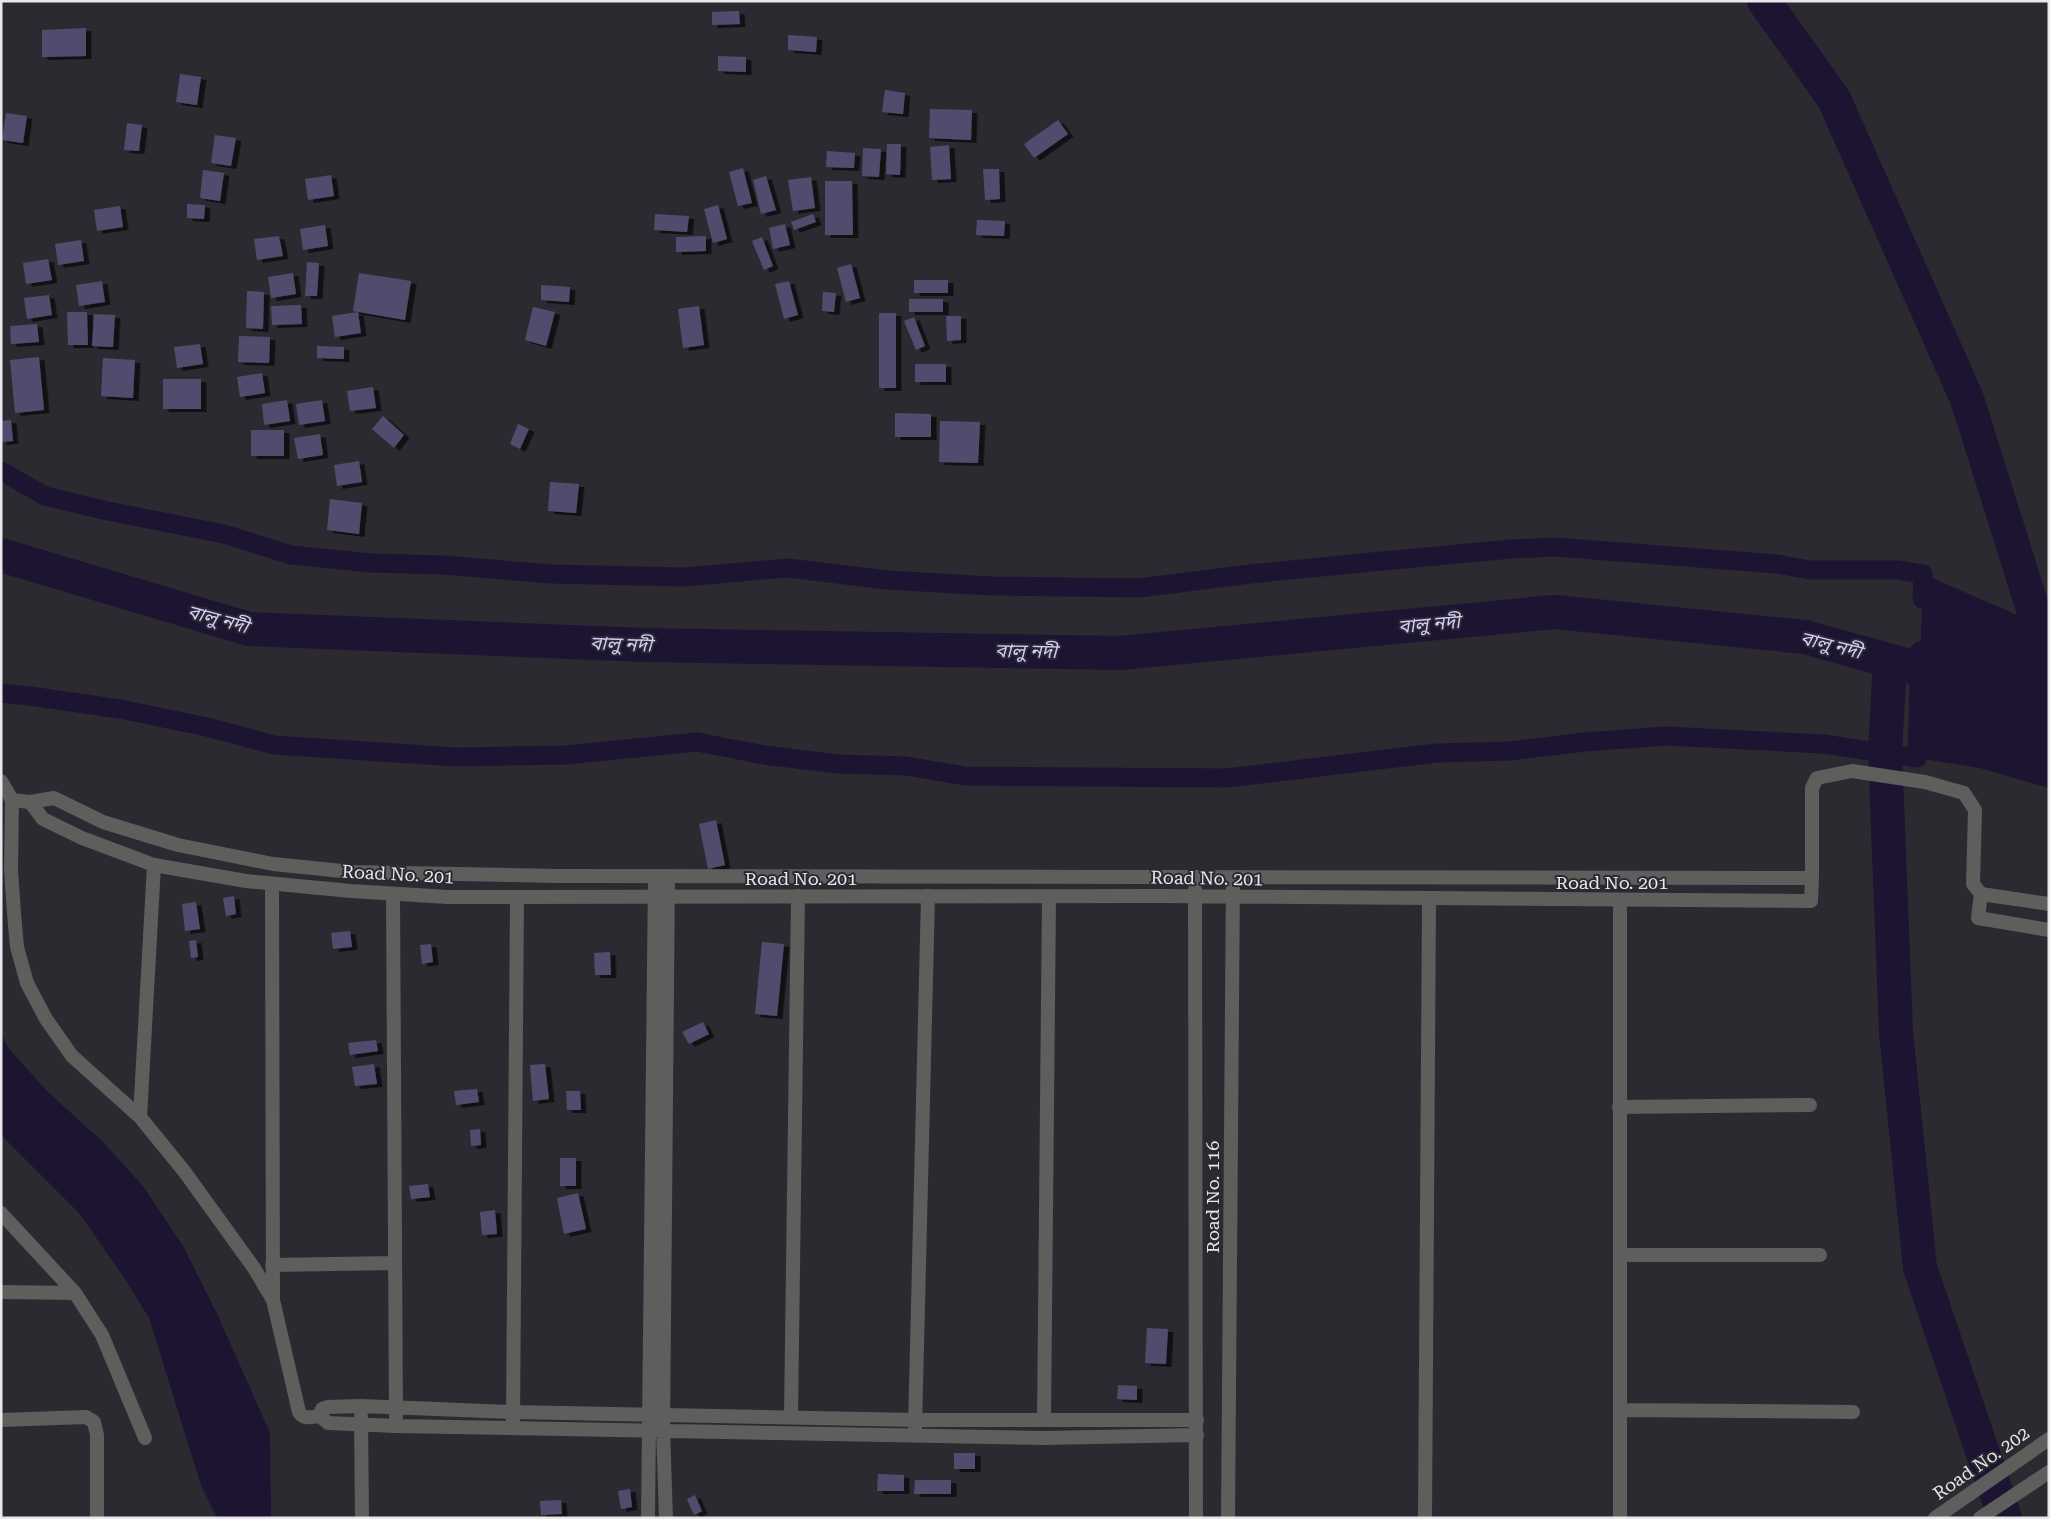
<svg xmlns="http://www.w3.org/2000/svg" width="2050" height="1519" font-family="'Roboto Serif','Noto Sans Bengali',serif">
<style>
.water{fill:#1c1431}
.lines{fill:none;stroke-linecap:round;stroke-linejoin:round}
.canal{stroke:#1c1431;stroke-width:19}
.river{stroke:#1c1431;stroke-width:34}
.building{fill:#534c6e;filter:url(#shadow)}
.pedestrian{stroke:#5c5f5c;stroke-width:14}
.minor{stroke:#5c5f5c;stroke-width:14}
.tertiary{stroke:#5c5f5c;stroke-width:14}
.labels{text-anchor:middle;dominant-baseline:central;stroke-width:4;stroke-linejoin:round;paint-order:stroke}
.street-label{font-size:18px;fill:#e8e7eb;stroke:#2b2a31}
.water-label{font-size:19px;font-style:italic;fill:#d6ccfe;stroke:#2b2a31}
</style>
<defs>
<filter id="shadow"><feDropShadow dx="5.5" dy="3" stdDeviation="0" flood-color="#0009"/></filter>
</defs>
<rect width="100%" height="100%" fill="#2b2a31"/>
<path class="water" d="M1923,574L2049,629V788L1980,768L1917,758Z
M1,1034L9,1049L49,1093L102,1141L143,1186L183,1246L218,1316L270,1433L271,1518H217L201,1485L149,1318L123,1276L79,1213L1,1135Z"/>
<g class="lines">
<path class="canal" d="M1,471L45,496L108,511L224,534L291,555L372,563L443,565L551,574L684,577L788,568L887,580L991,586L1139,588L1250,574L1372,562L1511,549L1555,547L1777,564L1810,570H1897L1923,574L1922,599
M1,693L30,696L120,709L207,727L274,745L457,757L565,755L697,742L764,755L838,764L906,766L965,776L1227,778L1437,753L1509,751L1585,742L1666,736L1823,744L1917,758L1920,651"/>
<path class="river" d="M1764,1L1834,99L1967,399L2049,660
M1,555L249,629L644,645L1120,653L1555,612L1805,637L2049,705
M1890,661L1885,752L1896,1032L1920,1268L2005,1518"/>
</g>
<path class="building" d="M739,11L740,24L712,25V12Z
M86,28V56L42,57V30Z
M788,35L817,37L816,52L788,50Z
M718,56L746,57V72L718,71Z
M180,74L201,77L197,105L176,102Z
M885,90L905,93L903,114L882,112Z
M930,109L972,110L971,140L929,138Z
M6,113L27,116L23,143L2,140Z
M1058,120L1068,134L1034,158L1024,144Z
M127,123L142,125L139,151L124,150Z
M215,135L236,138L231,166L211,163Z
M887,144H901L900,175L886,174Z
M949,145L951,179L932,180L930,147Z
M863,148L881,149L879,177L862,176Z
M827,151L855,153L854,168L826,167Z
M743,168L752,203L738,206L729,172Z
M983,169H999L1000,199L985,200Z
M203,170L224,173L220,201L200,198Z
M331,175L334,196L308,200L305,179Z
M766,176L776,210L761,214L753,180Z
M811,177L815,208L793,211L788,180Z
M825,181H852L853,235H825Z
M187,204L205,205L204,219L187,218Z
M718,205L727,239L713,243L704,209Z
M120,206L123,227L97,231L94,210Z
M655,214L689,216L687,232L654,230Z
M813,214L816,222L794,230L791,222Z
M977,220L1005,221L1004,236L976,235Z
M785,224L790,245L773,249L769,228Z
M325,225L328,246L303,250L300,229Z
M279,236L283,256L257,260L254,239Z
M706,236V251L676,252V237Z
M762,237L773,266L764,270L752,241Z
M81,240L84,261L58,265L55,244Z
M48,259L52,280L26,284L23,263Z
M307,262L319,263L317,296H305Z
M851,264L860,298L846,302L837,268Z
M293,273L296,294L271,298L268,277Z
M359,273L411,281L405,320L353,311Z
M914,280H948V293H914Z
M102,281L105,302L79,306L76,285Z
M789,281L798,315L784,319L775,284Z
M541,285L570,287L569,302L541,300Z
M247,291L264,292L263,329L246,328Z
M823,292L836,293L834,312L822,311Z
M49,295L52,315L27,319L24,298Z
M909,299H943V312H909Z
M301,305L302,324L272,325L271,306Z
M699,306L704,345L683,348L678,309Z
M533,307L555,312L546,346L525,340Z
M67,312H87L88,345H68Z
M358,312L361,333L335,337L332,316Z
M879,313H896V388H879Z
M94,314L115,315L113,347L92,346Z
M946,316H961V340L947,341Z
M914,317L925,346L916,350L904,321Z
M37,324L39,342L11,344L10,326Z
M239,336L270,337L269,363L238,362Z
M200,344L203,364L177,368L174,347Z
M317,346L344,347V359L317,358Z
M39,357L44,410L15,413L10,360Z
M103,358L135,360L133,398L101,396Z
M915,364H946V382H915Z
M262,373L265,393L240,397L237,377Z
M163,379H201V409H163Z
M373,387L376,408L350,411L347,391Z
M287,400L290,421L264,425L262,404Z
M322,400L325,421L299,425L296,404Z
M895,413L931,414V437H895Z
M383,416L404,435L394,448L372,429Z
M11,420L13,441L1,442V421Z
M940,421L980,422L978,463L939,462Z
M518,424L529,429L520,449L510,444Z
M251,430H284V456H251Z
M320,434L323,455L298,459L294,438Z
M359,461L362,482L337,486L334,465Z
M550,482L579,484L576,513L548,511Z
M330,499L362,503L359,534L327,530Z
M716,820L725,865L708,869L699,824Z
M234,896L236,914L226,916L223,898Z
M196,902L200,929L185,931L182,904Z
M350,931L352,947L333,949L331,933Z
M196,940L198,957L191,958L189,941Z
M762,942L784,944L777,1016L755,1014Z
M431,944L433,962L422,964L420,945Z
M610,952L611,975H595L594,953Z
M703,1022L709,1034L689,1044L682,1032Z
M376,1040L378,1051L350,1055L348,1043Z
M374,1064L377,1084L355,1086L352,1067Z
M545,1064L549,1099L533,1101L530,1065Z
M477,1089L479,1102L456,1105L454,1091Z
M566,1091H580L581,1110H567Z
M480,1129L481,1145L471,1146L470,1130Z
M560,1158H576V1186H560Z
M428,1184L430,1197L411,1199L409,1186Z
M578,1193L586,1229L564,1234L557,1198Z
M495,1210L497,1234L482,1235L480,1212Z
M1147,1328L1168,1329L1166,1364L1145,1363Z
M1118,1385L1137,1386V1400L1117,1399Z
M954,1453H975V1469H954Z
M878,1474L904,1475V1491H877Z
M915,1480H951V1494H914Z
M630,1489L632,1507L621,1509L618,1491Z
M695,1495L702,1511L694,1515L687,1499Z
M561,1500L562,1514L541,1515L540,1501Z"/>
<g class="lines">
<path class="pedestrian" d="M1,781L12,800L30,802"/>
<path class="minor" d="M12,800L11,870L14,913L17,947L27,983L46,1019L72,1056L140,1117L184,1171L254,1268L273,1300L299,1412C304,1420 311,1417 320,1416
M1812,878V788L1817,778L1852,771L1925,782L1964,793L1975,810L1973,884L1981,894
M272,884L273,1298
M393,894L396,1416
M1620,900V1518
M1619,1107L1810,1105
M140,1117L154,865
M1,1213L75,1293L102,1335L145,1438
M1620,1255H1820
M272,1265L395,1263
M1,1292L75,1293
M1620,1410L1853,1412
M320,1416L322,1409L328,1407L361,1406L513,1412L916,1420H1197
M320,1416L328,1423L396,1426L1044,1438L1197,1435
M361,1416L362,1518
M791,1417L798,896
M1,1420L86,1417L94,1422L97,1435V1518
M1044,1420L1049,896
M513,1421L517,897
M915,1428L928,896
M648,1518L655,876
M666,1518L663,1430L668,876
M1425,1518L1429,900"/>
<path class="tertiary" d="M54,798L103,822L178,845L273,864L352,872L558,876L1812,878L1811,901L1158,896L448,897L351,891L246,881L154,865L82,838L43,819L30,802Z
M1195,889L1196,1518
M2049,904L1981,894L1978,918L2049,930
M1228,1518L1233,877
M1935,1518L2049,1439
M1980,1518L2049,1472"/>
</g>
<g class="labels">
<g class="street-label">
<text transform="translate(398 874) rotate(3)">Road No. 201</text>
<text x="801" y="878">Road No. 201</text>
<text transform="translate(1207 878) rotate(1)">Road No. 201</text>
<text x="1612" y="882">Road No. 201</text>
<text transform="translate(1212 1197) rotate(-90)">Road No. 116</text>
<text transform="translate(1981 1463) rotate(-35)">Road No. 202</text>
</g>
<g class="water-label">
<text transform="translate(218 619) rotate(15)">বালু নদী</text>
<text transform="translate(1429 624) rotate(-5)">বালু নদী</text>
<text transform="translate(621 644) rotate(2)">বালু নদী</text>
<text transform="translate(1831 645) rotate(14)">বালু নদী</text>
<text transform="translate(1026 651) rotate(1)">বালু নদী</text>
</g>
</g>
<rect width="2050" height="1519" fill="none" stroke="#e8e7eb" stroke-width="5"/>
</svg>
